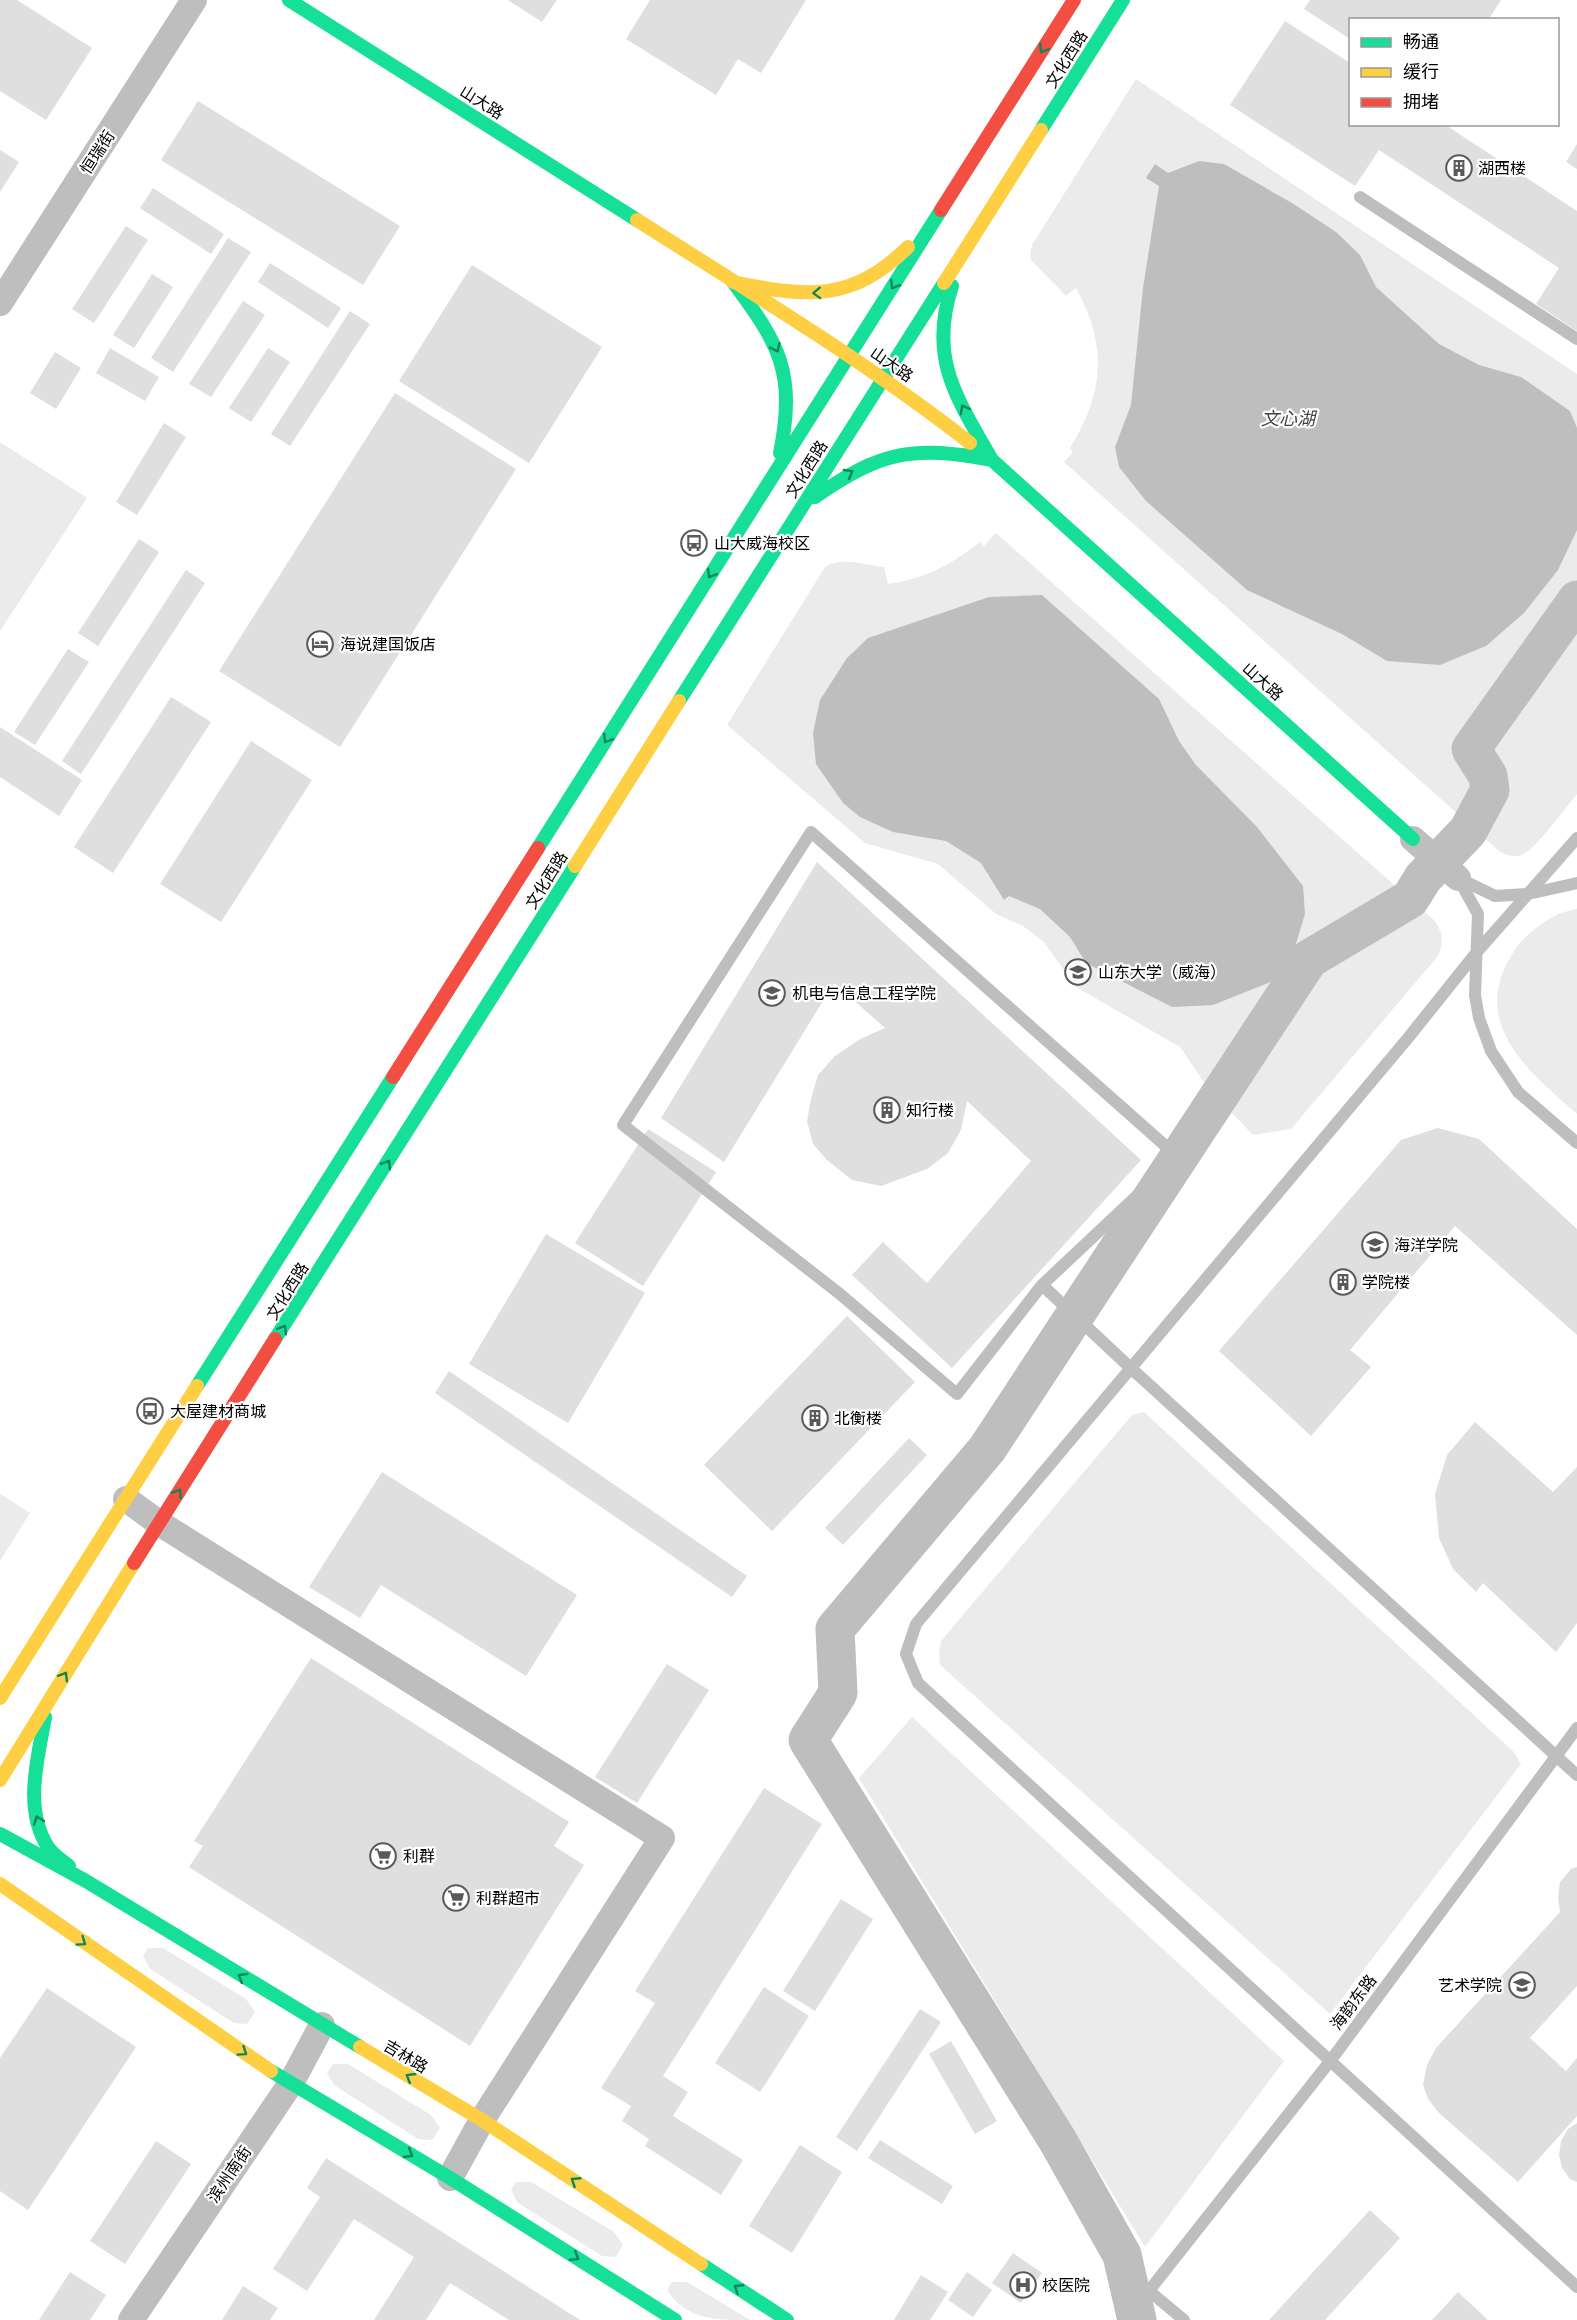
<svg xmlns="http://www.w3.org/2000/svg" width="1577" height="2320" font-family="Ubuntu,'Noto Sans SC',sans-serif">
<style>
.green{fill:#ebebeb}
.water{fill:#bebebe}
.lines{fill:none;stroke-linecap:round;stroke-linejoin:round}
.river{stroke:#bebebe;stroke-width:39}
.building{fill:#dfdfdf}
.lane{stroke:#bebebe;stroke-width:12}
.street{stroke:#bebebe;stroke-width:26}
.fast{stroke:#16e098;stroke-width:14}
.slow{stroke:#ffcf43;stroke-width:14}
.jam{stroke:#f24e42;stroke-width:14}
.oneway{stroke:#0d865b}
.labels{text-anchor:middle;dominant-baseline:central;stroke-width:4.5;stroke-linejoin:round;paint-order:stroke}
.street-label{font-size:16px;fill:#000;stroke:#fff}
.poi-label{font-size:16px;fill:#000;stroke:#fff;text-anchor:start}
.water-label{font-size:18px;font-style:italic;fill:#434343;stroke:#fff}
</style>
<rect width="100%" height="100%" fill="#fff"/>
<path class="green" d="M1136,79L1577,374V794C1565,808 1537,848 1522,855C1513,858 1506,855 1499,851L1064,462L1073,452L1070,448C1104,393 1108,346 1076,288L1066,296L1032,261L1030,255L1032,245Z
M0,442L87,498L0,631Z
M996,533L1435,921C1443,934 1444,941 1438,956L1291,1129L1253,1135L1208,1088L1180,1047L1076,987L1044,942L1023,926L996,914L938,864L865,843L727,725L825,567C840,556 867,565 884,567L888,584C926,578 949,566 980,542L984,546Z
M1577,909V1114C1526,1069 1466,1021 1516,948C1530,930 1554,912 1577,909Z
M1144,1412L1514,1752L1521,1764L1330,2014L940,1665L939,1653L941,1641L1132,1415Z
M0,1494L30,1513L0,1561Z
M912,1717L1284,2061L1145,2247L859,1778Z
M148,1948H163L246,1999L255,2012L247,2024L234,2023L150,1969L143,1956Z
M333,2064H348L431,2115L440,2128L432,2140L418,2139L334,2085L327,2073Z
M516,2182H531L614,2232L623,2245L616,2257L602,2256L518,2203L511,2190Z
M672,2282H687L750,2320C714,2320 687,2320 667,2290Z"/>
<path class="water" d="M1199,161L1224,164L1292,203L1336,232L1360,255L1376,287L1439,344L1479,365L1521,377L1570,411L1577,428V530L1558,570L1524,613L1486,646L1440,665L1387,661L1342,634L1247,590L1146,501L1119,467L1115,447L1131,405L1143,288L1159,186L1146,178L1155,164L1168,173Z
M1042,595L1159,699L1179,741L1196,765L1257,827L1303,886L1305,914L1290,963L1273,981L1213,1005L1172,1007L1086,963L1070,937L1040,909L1009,896L1004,900L981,863L946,841L893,832L860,817L843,803L816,764L813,733L820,700L847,658L868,638L989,597Z"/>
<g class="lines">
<path class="river" d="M1137,2320L1122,2255L1058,2141L808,1740L838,1693L835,1629L987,1449L1309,959L1410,899L1423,878L1468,831L1490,790L1488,776L1471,749L1577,600"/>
</g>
<path class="building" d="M0,0H17L92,48L46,120L0,91Z
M508,0H557L542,22Z
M650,0H806L761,73L738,59L716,95L626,39Z
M1310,0H1501L1488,20H1350V39L1304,9Z
M1285,21L1350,63V124H1444L1577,211V331L1536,304L1559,268L1379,150L1355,186L1230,105Z
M198,101L400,226L363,285L161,160Z
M1577,144V169L1566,162Z
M0,150L19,162L0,192Z
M153,188L224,234L211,254L140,208Z
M126,226L148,240L94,323L72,309Z
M228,238L251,252L173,372L151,358Z
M270,263L341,308L328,328L258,282Z
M472,265L602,347L529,463L399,381Z
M152,274L173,287L134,348L113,335Z
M243,301L265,315L211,397L189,384Z
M350,311L370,324L290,446L271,434Z
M110,348L159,377L145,401L96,373Z
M268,348L290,362L251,422L229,408Z
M55,352L81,368L56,409L30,393Z
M395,393L516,469L340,747L219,671Z
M164,423L186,437L137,515L116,502Z
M139,539L159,552L98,646L78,633Z
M186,570L205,583L81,774L62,761Z
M68,649L89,662L35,745L14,732Z
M171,697L211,722L113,873L74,847Z
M0,727L82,780L59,816L0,777Z
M251,741L312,780L221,922L160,884Z
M817,862L1141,1160L952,1368L852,1275L883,1242L927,1283L1031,1161L967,1101L961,1130L948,1153L927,1169L881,1186L852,1180L827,1160L813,1144L807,1121L811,1099L818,1075L835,1056L860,1039L885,1028L834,983L724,1162L661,1118Z
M1438,1128L1479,1139L1577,1229V1335L1455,1226L1350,1350L1371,1367L1311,1436L1219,1351L1401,1140Z
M648,1129L716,1172L643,1286L575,1243Z
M546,1234L645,1293L568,1423L469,1364Z
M847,1316L915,1382L772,1531L704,1465Z
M449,1371L747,1576L732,1597L435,1393Z
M1475,1422L1553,1492L1577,1467V1623L1556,1652L1483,1583L1476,1592L1453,1569L1439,1538L1435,1494L1447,1455Z
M909,1438L927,1455L843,1545L825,1528Z
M382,1472L577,1595L526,1676L381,1585L360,1618L309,1587Z
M311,1658L569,1822L554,1846L584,1865L470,2046L189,1867L203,1846L194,1841Z
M667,1664L709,1690L637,1803L595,1777Z
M764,1788L822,1824L663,2076L688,2092L673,2116L743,2160L721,2195L645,2146L649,2139L622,2121L631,2106L601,2088L655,2003L635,1991Z
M1577,1867V1986L1530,2038L1566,2071L1577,2058V2116L1518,2182L1439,2113L1428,2099L1423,2085L1427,2065L1436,2048L1560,1912L1558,1897L1560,1882L1571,1869Z
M841,1899L873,1919L815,2011L783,1991Z
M764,1987L809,2016L760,2092L715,2063Z
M47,1988L136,2047L28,2210L0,2191V2058Z
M920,2009L941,2022L857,2151L836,2137Z
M951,2041L997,2121L975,2134L929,2054Z
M1577,2123V2182L1570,2179L1562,2168L1559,2155L1561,2141L1568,2129Z
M880,2140L953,2186L942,2204L868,2158Z
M156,2141L191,2164L125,2264L90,2241Z
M800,2145L842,2172L792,2253L749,2226Z
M326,2158L580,2320H509L450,2283L426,2320H374L414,2257L354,2219L307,2291L273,2269L320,2197L307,2188Z
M1370,2210L1400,2238L1325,2320H1269Z
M1013,2253L1042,2273L1021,2303L992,2283Z
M70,2272L106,2295L90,2320H39Z
M967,2272L992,2290L973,2317L948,2300Z
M921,2275L948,2292L930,2320H894Z
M243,2286L278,2308L270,2320H222Z
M1458,2292L1488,2320H1432Z"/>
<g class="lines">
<path class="lane" d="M1360,197L1577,339
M1577,838L1476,953L1408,1038L916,1624L906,1654L918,1683L1577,2287
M1577,883L1528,894L1495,896L1458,878L1478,914L1475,995L1479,1018L1491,1051L1518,1092L1577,1143
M1042,1285L1178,1157L811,832L623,1125L840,1294L957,1394L1042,1285L1137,1374
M1133,1370L1577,1775
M1148,2290L1184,2320
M1126,2320L1331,2060L1577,1728"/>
<path class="street" d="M0,303L194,0
M1413,839L1458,878
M126,1499L159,1523L662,1838L482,2120L450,2178
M131,2320L291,2083L322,2025"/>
<path class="fast" d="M289,0L637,220
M1041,130L1123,0
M733,282C780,345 796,373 780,453
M952,286C928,359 957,398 992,460
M970,443L992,460L1413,839
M815,497C881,451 913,445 992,460
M679,701L944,283
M538,848L941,210
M275,1339L575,866
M197,1386L393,1077
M45,1717C38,1758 23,1809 48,1847C53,1855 62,1860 69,1866
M0,1834L86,1881L360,2047
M271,2071L450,2178L675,2320
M701,2264L787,2320"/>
<path class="slow" d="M637,220C750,292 865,361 970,443
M733,282C806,297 851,303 908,247
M944,283L1041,130
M575,866L679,701
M0,1698L197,1386
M0,1780L134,1563
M0,1884L271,2071
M360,2047L482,2120L701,2264"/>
<path class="jam" d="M941,210L1074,0
M393,1077L538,848
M134,1563L275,1339"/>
</g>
<defs><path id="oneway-chevron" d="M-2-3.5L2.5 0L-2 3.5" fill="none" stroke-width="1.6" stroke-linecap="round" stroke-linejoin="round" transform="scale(1.5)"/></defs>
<g class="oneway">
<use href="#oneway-chevron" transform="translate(1043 49) rotate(122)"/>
<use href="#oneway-chevron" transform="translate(894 285) rotate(122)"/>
<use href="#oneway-chevron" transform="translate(817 293) rotate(178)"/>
<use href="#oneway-chevron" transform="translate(776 348) rotate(65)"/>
<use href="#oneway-chevron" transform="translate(964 409) rotate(-118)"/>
<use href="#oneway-chevron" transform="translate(849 473) rotate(-30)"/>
<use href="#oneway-chevron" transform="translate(711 574) rotate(122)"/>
<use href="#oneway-chevron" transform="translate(607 739) rotate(122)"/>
<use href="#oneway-chevron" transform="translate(387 1164) rotate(-58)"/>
<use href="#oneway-chevron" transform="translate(283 1329) rotate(-58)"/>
<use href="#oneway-chevron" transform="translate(178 1493) rotate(-57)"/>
<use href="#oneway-chevron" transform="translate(64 1676) rotate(-58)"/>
<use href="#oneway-chevron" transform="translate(38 1820) rotate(-110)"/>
<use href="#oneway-chevron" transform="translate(82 1942) rotate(35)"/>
<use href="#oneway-chevron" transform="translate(242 1977) rotate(-149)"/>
<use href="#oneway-chevron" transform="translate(243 2052) rotate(34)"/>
<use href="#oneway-chevron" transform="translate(410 2077) rotate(-149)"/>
<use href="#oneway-chevron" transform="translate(409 2154) rotate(31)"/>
<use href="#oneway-chevron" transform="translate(575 2181) rotate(-147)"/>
<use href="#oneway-chevron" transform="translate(575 2257) rotate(32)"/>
<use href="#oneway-chevron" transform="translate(738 2288) rotate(-147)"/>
</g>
<defs>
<g id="building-ring" transform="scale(1.35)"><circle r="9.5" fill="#fff" stroke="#595959" stroke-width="1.5"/><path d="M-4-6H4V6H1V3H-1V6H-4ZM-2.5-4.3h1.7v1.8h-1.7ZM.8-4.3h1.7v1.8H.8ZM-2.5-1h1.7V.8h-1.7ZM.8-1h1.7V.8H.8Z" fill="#595959"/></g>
<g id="bus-ring" transform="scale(1.35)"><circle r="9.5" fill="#fff" stroke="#595959" stroke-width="1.5"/><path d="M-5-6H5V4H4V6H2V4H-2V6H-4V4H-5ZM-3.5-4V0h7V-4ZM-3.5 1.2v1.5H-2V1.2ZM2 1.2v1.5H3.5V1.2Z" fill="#595959"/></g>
<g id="hotel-ring" transform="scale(1.35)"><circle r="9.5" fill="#fff" stroke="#595959" stroke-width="1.5"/><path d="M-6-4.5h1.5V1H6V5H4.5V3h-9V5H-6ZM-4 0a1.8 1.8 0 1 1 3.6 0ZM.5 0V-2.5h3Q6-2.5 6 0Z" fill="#595959"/></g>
<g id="university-ring" transform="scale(1.35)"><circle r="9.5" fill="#fff" stroke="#595959" stroke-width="1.5"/><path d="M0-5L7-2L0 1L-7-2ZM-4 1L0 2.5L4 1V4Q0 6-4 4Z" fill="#595959"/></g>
<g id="supermarket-ring" transform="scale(1.35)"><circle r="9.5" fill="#fff" stroke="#595959" stroke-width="1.5"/><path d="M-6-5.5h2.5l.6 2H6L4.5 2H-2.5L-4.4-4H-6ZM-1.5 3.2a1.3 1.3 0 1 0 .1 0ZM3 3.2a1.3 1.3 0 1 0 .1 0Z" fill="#595959"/></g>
<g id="hospital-ring" transform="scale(1.35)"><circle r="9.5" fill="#fff" stroke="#595959" stroke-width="1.5"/><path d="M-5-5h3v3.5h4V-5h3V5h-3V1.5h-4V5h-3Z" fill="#595959"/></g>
</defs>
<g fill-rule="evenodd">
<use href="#building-ring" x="1459" y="168"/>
<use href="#bus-ring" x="694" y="543"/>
<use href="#hotel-ring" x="320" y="644"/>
<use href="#university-ring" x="1078" y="972"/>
<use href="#university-ring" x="772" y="993"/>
<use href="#building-ring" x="887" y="1110"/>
<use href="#university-ring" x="1375" y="1245"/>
<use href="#building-ring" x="1343" y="1282"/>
<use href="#bus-ring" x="150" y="1411"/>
<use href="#building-ring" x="815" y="1418"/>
<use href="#supermarket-ring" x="383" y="1856"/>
<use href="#supermarket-ring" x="456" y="1898"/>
<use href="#university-ring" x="1522" y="1985"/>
<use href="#hospital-ring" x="1023" y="2285"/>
</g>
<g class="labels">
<g class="street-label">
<text transform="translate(1066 59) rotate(-58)">文化西路</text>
<text transform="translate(482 102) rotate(32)">山大路</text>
<text transform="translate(97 152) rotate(-57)">恒瑞街</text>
<text transform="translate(892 364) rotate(35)">山大路</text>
<text transform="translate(806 469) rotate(-58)">文化西路</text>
<text transform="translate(1263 681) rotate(42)">山大路</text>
<text transform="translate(546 880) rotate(-58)">文化西路</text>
<text transform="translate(287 1291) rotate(-58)">文化西路</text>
<text transform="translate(1353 2002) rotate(-53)">海韵东路</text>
<text transform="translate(406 2056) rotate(31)">吉林路</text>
<text transform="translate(229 2174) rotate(-56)">滨州南街</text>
</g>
<g class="poi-label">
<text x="1478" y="168">湖西楼</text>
<text x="714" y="543">山大威海校区</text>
<text x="340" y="644">海说建国饭店</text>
<text x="1098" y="972">山东大学（威海）</text>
<text x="792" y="993">机电与信息工程学院</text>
<text x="906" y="1110">知行楼</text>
<text x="1394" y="1245">海洋学院</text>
<text x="1362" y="1282">学院楼</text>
<text x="170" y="1411">大屋建材商城</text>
<text x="834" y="1418">北衡楼</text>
<text x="403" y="1856">利群</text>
<text x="476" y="1898">利群超市</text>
<text x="1502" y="1985" text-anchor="end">艺术学院</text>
<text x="1042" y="2285">校医院</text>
</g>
<g class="water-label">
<text x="1288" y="418">文心湖</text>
</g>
</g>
<rect x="1349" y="18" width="210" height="108" fill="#ffffff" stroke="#999999" stroke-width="1.5"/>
<rect x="1361" y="38" width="30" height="9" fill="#16e098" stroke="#999999" stroke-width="1.5"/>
<text x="1403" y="48" font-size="18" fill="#000000">畅通</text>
<rect x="1361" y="68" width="30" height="9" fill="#ffcf43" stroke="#999999" stroke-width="1.5"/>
<text x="1403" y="78" font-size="18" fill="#000000">缓行</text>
<rect x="1361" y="98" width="30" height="9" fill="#f24e42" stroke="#999999" stroke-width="1.5"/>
<text x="1403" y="108" font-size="18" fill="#000000">拥堵</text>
</svg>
